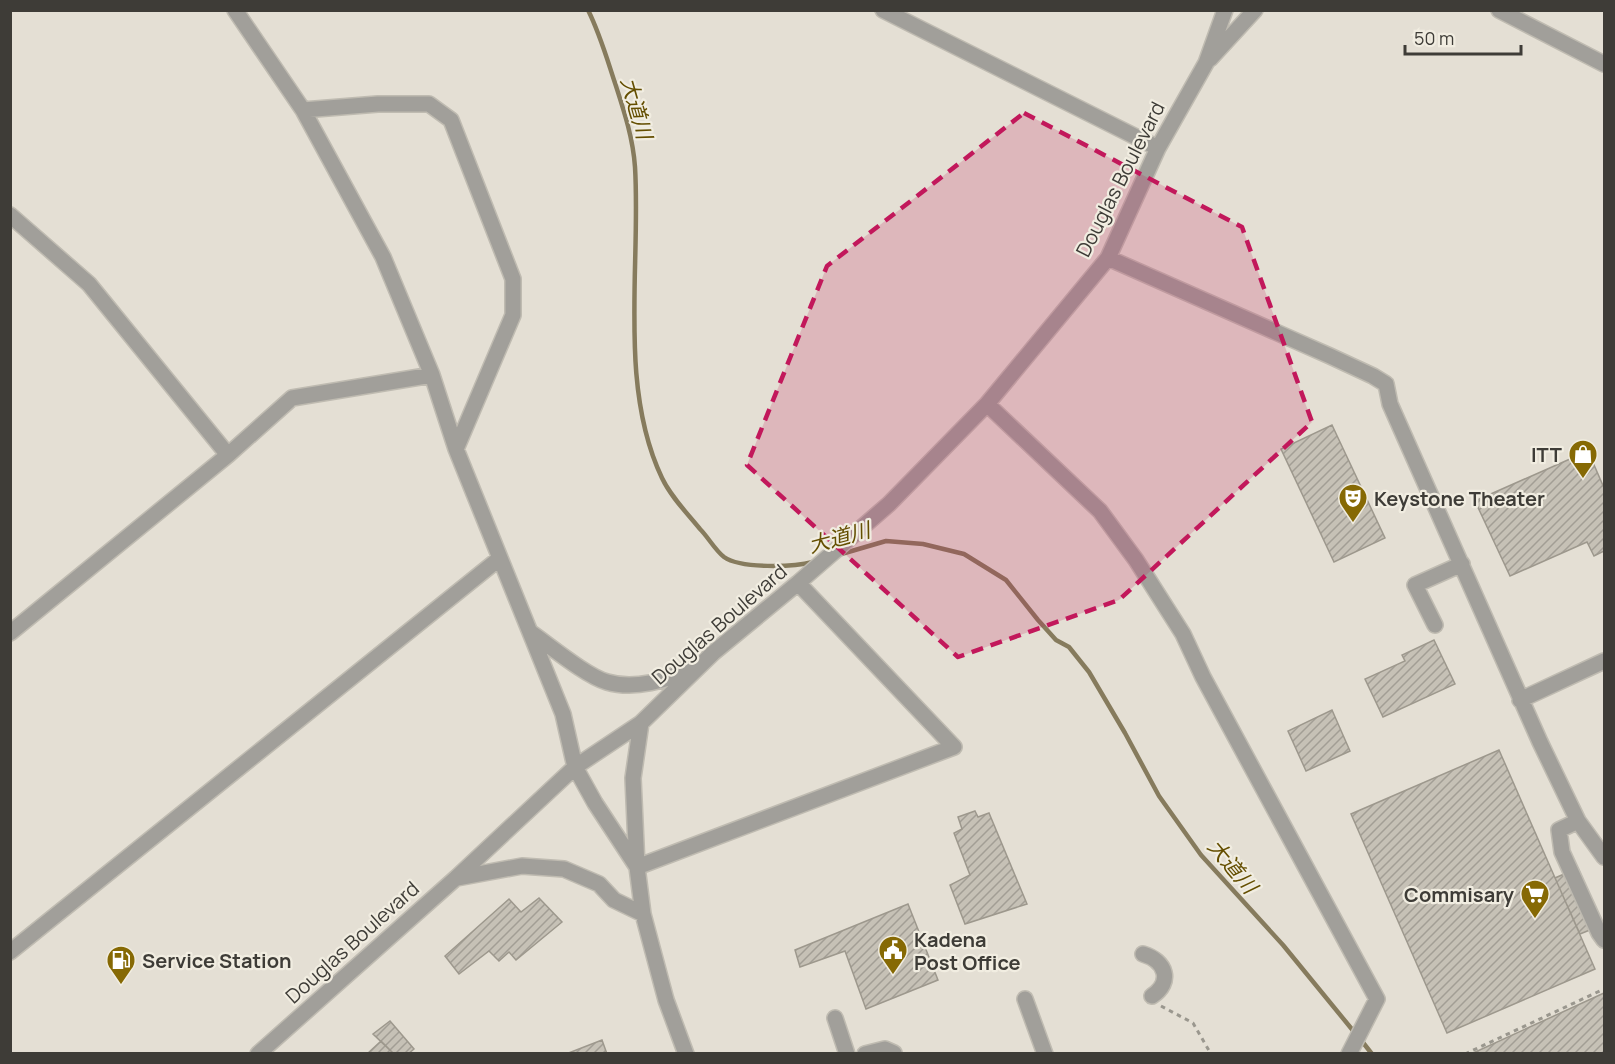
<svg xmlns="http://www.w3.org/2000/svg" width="1615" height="1064" font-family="Manrope,'Noto Sans JP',sans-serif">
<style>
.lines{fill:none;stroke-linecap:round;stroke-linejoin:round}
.stream{stroke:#867b5d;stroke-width:4.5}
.building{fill:url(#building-hatch);stroke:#9d988d;stroke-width:1.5}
.minor-casing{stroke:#bfbbb1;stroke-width:18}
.path{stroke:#9a978e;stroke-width:3;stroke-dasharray:4.5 4.5;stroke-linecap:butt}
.minor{stroke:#a19f9a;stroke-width:15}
.marked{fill:#c2185b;fill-opacity:0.2;stroke:#c2185b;stroke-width:4.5;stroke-dasharray:12 8;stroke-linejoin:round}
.labels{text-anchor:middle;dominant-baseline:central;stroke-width:4.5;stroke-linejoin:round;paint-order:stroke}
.street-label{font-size:20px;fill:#3e3c37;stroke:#f1ede1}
.poi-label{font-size:20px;font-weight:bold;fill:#3e3c37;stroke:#f1ede1;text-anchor:start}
.water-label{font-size:21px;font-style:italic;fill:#644e00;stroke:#f1ede1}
</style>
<defs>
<pattern id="building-hatch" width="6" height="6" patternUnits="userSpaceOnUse" patternTransform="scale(1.5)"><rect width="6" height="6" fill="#c6c1b6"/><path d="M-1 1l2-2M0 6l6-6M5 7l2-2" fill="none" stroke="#a29e95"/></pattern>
</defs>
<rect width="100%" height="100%" fill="#e4dfd4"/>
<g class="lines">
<path class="stream" d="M588,10C600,34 607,59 615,83C624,111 633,138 635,167C641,266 618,386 662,478C671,497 687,513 700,529C708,537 715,550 724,557C741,569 793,567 813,562
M838,555L886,541L923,544L964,554L1006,580L1038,620L1056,640L1069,647L1089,672L1125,733L1159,796L1201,855L1283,945L1355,1033
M1361,1040L1372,1054"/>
</g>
<path class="building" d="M1332,425L1385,538L1334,562L1281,449Z
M1588,451L1604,488V551L1594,556L1587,542L1510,576L1475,501Z
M1434,640L1455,684L1383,717L1365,679L1405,661L1402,655Z
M1332,710L1350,751L1306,771L1288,731Z
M1499,750L1595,969L1447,1033L1351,814Z
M975,811L978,817L989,813L1027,904L965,924L950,885L970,875L954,833L962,829L958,817Z
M1578,868L1602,925L1580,934L1555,878Z
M539,898L562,922L516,960L509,952L499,961L489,951L459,974L445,956L509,899L521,912Z
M908,904L938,980L866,1009L845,951L800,967L795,950Z
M1604,993V1054H1471Z
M390,1021L414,1049L408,1054H394L373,1034Z
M602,1040L607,1054H566Z
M381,1041L394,1054H367Z"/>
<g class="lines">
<g class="minor-casing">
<path id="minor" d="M235,10L303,110L383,257L432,375L456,449L563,714L575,767L595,803L637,867
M883,10L1158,148
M1499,10L1604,64
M1210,59L1255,10
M303,110L378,104H429L451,120L513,279V315L456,449
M10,215L89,284L228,455
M1108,258L1330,356L1373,376L1386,384L1390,404L1540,742L1578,821L1604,857
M987,404L1100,511L1136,560L1183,634L1203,677L1377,999L1349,1054
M1435,625L1415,585L1462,564
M530,632C549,645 586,676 607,682C634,690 668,681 691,667
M10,633L228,455L292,398L432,375
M1520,700L1604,661
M641,723L633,778L637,867L643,914L666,1000L686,1054
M1578,821L1559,830L1562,852L1599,933L1604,940
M637,867L954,747L798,583
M457,878L522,866L564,869L599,884L614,900L643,914
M10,952L500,558
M1143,954C1166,961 1173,982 1152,996
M1025,999L1045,1054
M835,1018L847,1054
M258,1054L456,878L575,767L641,723L713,653L798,583L889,504L987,404L1108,258L1158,148L1206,63L1225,10
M865,1054L885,1049L894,1053"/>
</g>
<path class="path" d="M1161,1006L1193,1023L1211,1054
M1465,1054L1604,989"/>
<use href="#minor" class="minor"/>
</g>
<path class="marked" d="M1024,113L1242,227L1312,422L1119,600L958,657L747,465L827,266Z"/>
<defs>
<g id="shop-pin" transform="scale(1.5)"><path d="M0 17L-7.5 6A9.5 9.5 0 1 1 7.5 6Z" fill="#866904" stroke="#f1ede1"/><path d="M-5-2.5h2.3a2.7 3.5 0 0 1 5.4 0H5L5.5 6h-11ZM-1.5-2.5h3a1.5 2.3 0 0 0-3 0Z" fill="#fff"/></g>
<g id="theatre-pin" transform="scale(1.5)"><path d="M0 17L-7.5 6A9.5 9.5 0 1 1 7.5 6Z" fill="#866904" stroke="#f1ede1"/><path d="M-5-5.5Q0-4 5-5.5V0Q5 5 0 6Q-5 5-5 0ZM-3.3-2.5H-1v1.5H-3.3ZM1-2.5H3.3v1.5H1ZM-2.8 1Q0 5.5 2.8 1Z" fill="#fff"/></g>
<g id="supermarket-pin" transform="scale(1.5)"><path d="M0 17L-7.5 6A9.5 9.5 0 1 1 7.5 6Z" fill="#866904" stroke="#f1ede1"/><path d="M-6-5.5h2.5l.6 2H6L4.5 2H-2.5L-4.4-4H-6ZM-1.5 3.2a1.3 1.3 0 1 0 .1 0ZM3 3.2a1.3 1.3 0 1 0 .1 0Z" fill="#fff"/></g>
<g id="civic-pin" transform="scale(1.5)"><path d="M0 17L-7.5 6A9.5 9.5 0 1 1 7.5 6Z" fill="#866904" stroke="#f1ede1"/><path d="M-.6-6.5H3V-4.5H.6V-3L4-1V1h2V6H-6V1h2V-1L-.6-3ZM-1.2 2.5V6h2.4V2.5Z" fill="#fff"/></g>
<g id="fuel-pin" transform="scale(1.5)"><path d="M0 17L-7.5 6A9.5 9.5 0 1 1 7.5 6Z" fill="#866904" stroke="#f1ede1"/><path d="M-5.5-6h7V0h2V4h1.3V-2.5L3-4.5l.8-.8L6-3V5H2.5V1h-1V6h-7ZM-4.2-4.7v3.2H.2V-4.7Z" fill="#fff"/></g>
</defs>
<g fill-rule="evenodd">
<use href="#shop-pin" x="1583" y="454"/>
<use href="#theatre-pin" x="1353" y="498"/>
<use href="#supermarket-pin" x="1535" y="894"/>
<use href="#civic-pin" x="893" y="950"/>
<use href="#fuel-pin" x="121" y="960"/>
</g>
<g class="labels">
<g class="street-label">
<text transform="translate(1120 179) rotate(-63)">Douglas Boulevard</text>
<text transform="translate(719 624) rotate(-41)">Douglas Boulevard</text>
<text transform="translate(352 942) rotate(-42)">Douglas Boulevard</text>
</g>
<g class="poi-label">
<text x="1562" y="454" text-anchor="end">ITT</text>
<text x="1374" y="498">Keystone Theater</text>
<text x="1514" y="894" text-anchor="end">Commisary</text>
<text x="914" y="939">Kadena<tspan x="914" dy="23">Post Office</tspan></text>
<text x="142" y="960">Service Station</text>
</g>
<g class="water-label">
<text transform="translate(637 108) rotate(74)">大道川</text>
<text transform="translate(839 537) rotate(-15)">大道川</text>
<text transform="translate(1233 866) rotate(50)">大道川</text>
</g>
</g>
<rect width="1615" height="1064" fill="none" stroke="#3e3c37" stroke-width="24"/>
<path d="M1405 45v9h116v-9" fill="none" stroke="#3e3c37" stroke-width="3"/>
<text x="1414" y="45" font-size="18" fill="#3e3c37" stroke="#f1ede1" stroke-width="4.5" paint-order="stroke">50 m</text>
</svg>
